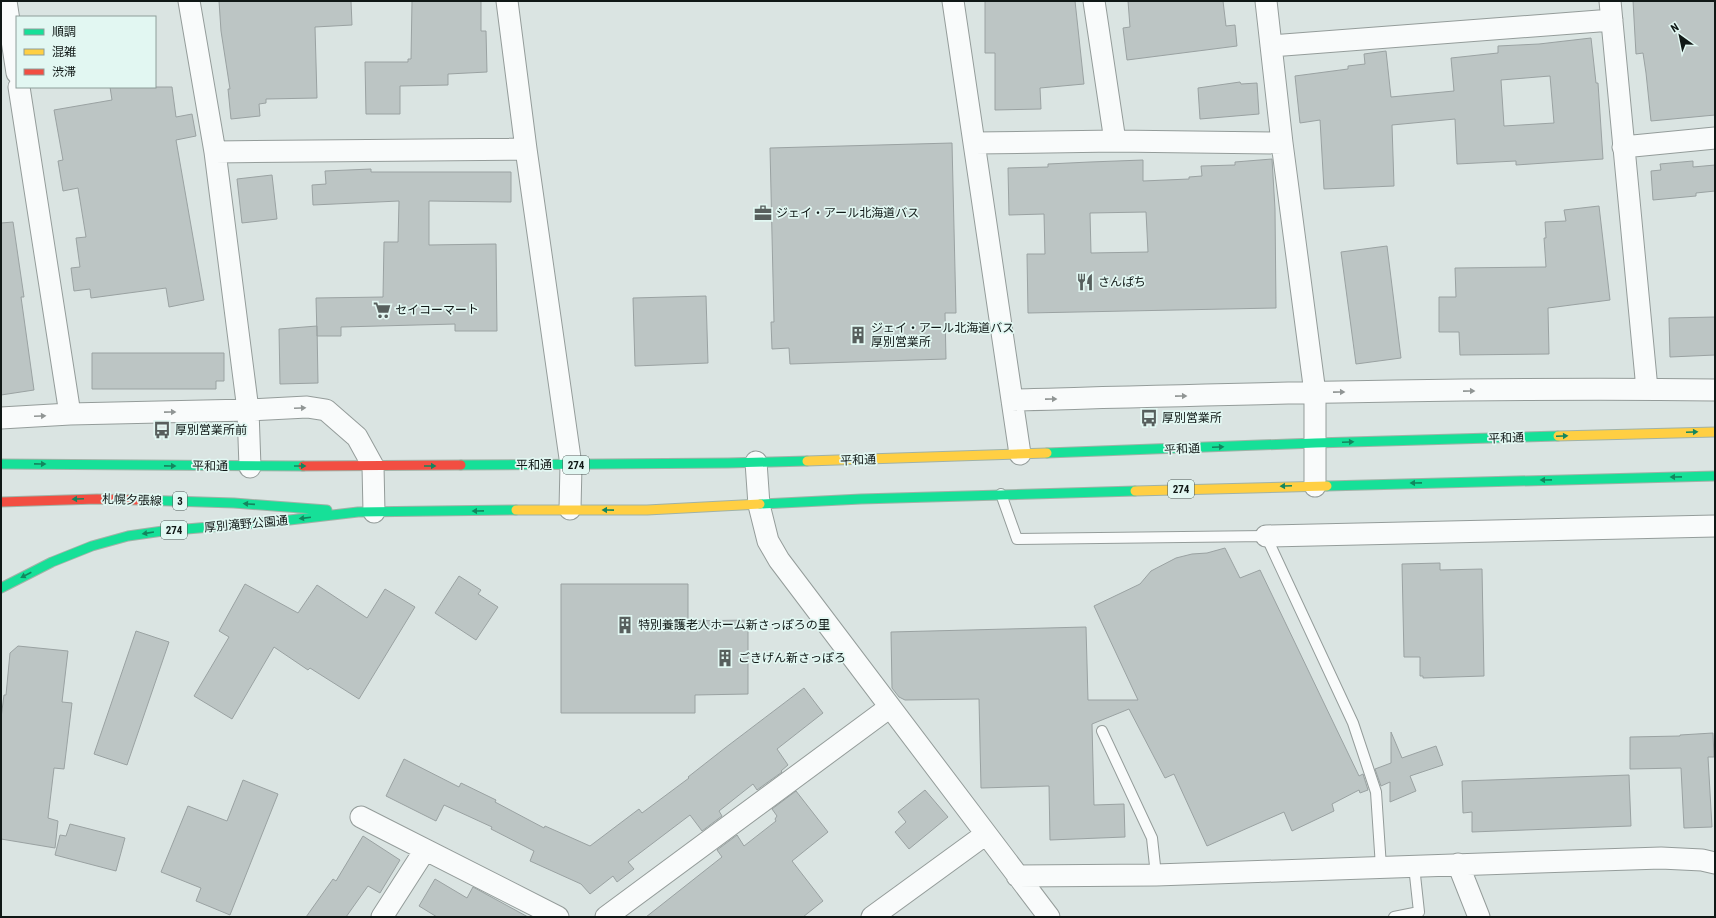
<svg xmlns="http://www.w3.org/2000/svg" width="1716" height="918" font-family="'Roboto Condensed','Noto Sans JP',sans-serif">
<style>
.building{fill:#bcc5c4;stroke:#9aa2a2;fill-rule:evenodd}
.lines{fill:none;stroke-linecap:round;stroke-linejoin:round}
.lane-casing{stroke:#949c9a;stroke-width:12}
.street-casing{stroke:#949c9a;stroke-width:23}
.fast-casing{stroke:#a0b2a7;stroke-width:11}
.slow-casing{stroke:#a0b2a7;stroke-width:11}
.jam-casing{stroke:#a0b2a7;stroke-width:11}
.lane{stroke:#f9fbfb;stroke-width:10}
.street{stroke:#f9fbfb;stroke-width:21}
.fast{stroke:#16e098;stroke-width:9}
.slow{stroke:#ffcf43;stroke-width:9}
.jam{stroke:#f24e42;stroke-width:9}
.oneway{fill:#909594}
.oneway2{fill:#13865e}
.labels{text-anchor:middle;dominant-baseline:central;stroke-width:3.5;stroke-linejoin:round;paint-order:stroke}
.shield{fill:#e2f7f2;stroke:#4f5b58;stroke-width:1}
.shield-label{font-size:11px;font-weight:bold;fill:#101816}
.poi-label{font-size:12px;fill:#101816;stroke:#e2f7f2;text-anchor:start}
.street-label{font-size:12px;fill:#101816;stroke:#e2f7f2}
</style>
<rect width="100%" height="100%" fill="#dae4e2"/>
<path class="building" d="M219,1H351L352,25L315,27L317,98L266,99V103L259,104L260,116L231,119L228,89H230L221,31Z
M412,1H481V31H486L487,72L448,74V85L400,86V114H366L365,62H408V59H411Z
M985,1H1075L1084,84L1040,88L1041,109L995,110V53H985Z
M1128,1H1223L1226,26L1235,25L1237,46L1127,60L1123,28L1130,27Z
M1633,1H1715V115L1651,121L1646,73L1643,53L1636,54Z
M1591,38L1596,83H1598L1603,159L1516,165V161L1457,164L1455,119L1392,125L1394,186L1324,189L1320,120L1300,123L1295,76L1348,69V66L1365,64L1364,54L1386,51L1391,97L1454,91L1451,58L1498,53V46L1539,44ZM1550,76L1554,123L1504,126L1501,80Z
M1240,82L1241,84L1257,83L1259,114L1200,119L1198,88Z
M110,87H172L176,117L192,114L196,136L176,140L204,300L169,307L166,288L91,298L90,289L74,291L71,268L80,267L76,238L86,237L78,188L63,191L58,161L63,160L54,110L112,100Z
M952,143L956,313H945L946,359L790,364L789,348L772,349L771,322H774L770,148Z
M1272,159L1275,209L1276,308L1028,313L1027,254H1045L1044,214L1009,215L1008,168L1048,167V164L1090,162L1143,160V181L1189,179V177L1202,176L1201,166L1235,165V162ZM1146,212L1148,252L1091,253L1090,213Z
M1693,161V167L1715,165V191L1696,193V196L1653,200L1651,171L1661,170L1660,164Z
M371,169V172H511V202L429,201V245L496,244L497,331H455V324L341,327V336H317L316,298L383,297L384,242H398L399,201L313,205L312,185L326,184L325,171Z
M272,175L277,219L242,223L237,179Z
M1599,206L1610,300L1548,308L1549,354L1460,355L1459,332H1439V297H1456L1455,268L1546,267L1544,238H1546L1545,222L1566,221L1564,210Z
M13,222L24,297H21L34,390L1,395V223Z
M1387,246L1401,358L1356,364L1341,252Z
M706,296L708,363L635,366L633,298Z
M1715,317V355L1670,357L1669,318Z
M317,326L318,383L280,384L279,329Z
M92,353H224V381H216V389H92Z
M1225,548L1240,578L1260,570L1359,776L1363,774L1368,790L1360,793L1359,790L1332,804L1334,811L1292,831L1284,812L1207,846L1174,774L1165,778L1129,709L1092,724L1094,805L1124,804L1125,837L1050,840L1049,786L981,788L979,699L905,700L899,697L892,688L891,632L1086,627L1088,700H1138L1094,606L1140,584L1151,571L1176,558L1192,554L1207,553Z
M1440,563V570L1482,569L1484,676L1423,678V676H1420V657H1404L1402,564Z
M459,576L481,590L478,594L498,607L476,640L435,613Z
M245,584L298,613L317,585L367,618L385,589L415,607L359,699L310,668L308,670L274,647L232,719L194,696L229,637L219,631Z
M561,584H688V621L748,620V694L695,695V713H561Z
M136,631L169,642L127,765L94,754Z
M18,646L68,651L62,702L72,703L64,769L54,768L48,818L58,821L55,848L1,839V718L4,695H6L10,653Z
M804,688L823,713L777,749L788,765L781,771L782,772L757,790L753,784L719,811L722,816L702,831L690,815L628,862L634,869L617,882L613,876L590,894L581,884L530,861L534,851L491,829L492,827L444,805L436,821L386,796L404,759L459,787L461,783L496,800L495,802L544,828L545,826L590,846L639,809L642,813L689,778L688,777L725,748Z
M1391,732L1402,758L1436,746L1443,765L1410,776L1416,791L1390,802V782L1381,786L1375,769L1391,763Z
M1713,733L1714,757H1708L1712,827L1684,828L1681,768L1630,769V737L1680,736V735Z
M1629,775L1631,826L1472,832V812L1463,813L1462,781Z
M243,780L278,794L230,915L196,901L201,888L161,872L188,806L227,821Z
M925,790L948,817L909,849L895,832L906,822L898,812Z
M796,791L828,832L792,861L823,901L803,917H646L722,857L717,850L737,835L744,846L776,821L775,819L777,816L772,809Z
M70,824L125,838L116,871L55,855L60,835L66,836Z
M363,836L400,860L380,893L368,886L346,917H306L333,879L336,881Z
M435,879L467,898L473,887L528,917H437L419,906Z"/>
<g class="lines">
<g class="lane-casing">
<path id="lane" d="M1001,494L1017,539L1266,536L1353,723L1376,792L1381,867
M1102,731L1152,838L1156,875
M1394,917L1419,912L1414,866"/>
</g>
<g class="street-casing">
<path id="street" d="M6,1L17,73
M189,1L215,152L248,410L250,467
M507,1L526,149L571,465L570,509
M953,1L1020,454
M1094,1L1115,141
M1266,1L1282,143L1315,393V486
M1610,1L1647,389
M1271,46L1612,20
M19,87L70,414
M975,143L1115,141L1282,143
M1623,147L1715,138
M215,152L526,149
M1012,400C1246,394 1481,387 1715,390
M1,418L70,414L248,410L307,407L326,410L357,437L373,466L374,512
M756,462L759,505L768,541L779,560L1049,917
M1266,536L1715,526
M361,817L558,917
M1458,864L1479,917
M1017,876L1156,875L1661,858L1702,860L1715,863
M382,917L425,850
M606,917L890,707
M872,917L986,834"/>
</g>
<g class="fast-casing">
<path id="fast" d="M1047,453L1315,443L1558,436
M1,464L303,466
M461,465L728,463L807,461
M1327,486L1715,476
M139,500L234,503L327,510
M760,504L861,499L1135,491
M1,588L52,562L92,546L128,536L163,531L281,521L358,512L516,510"/>
</g>
<g class="slow-casing">
<path id="slow" d="M1558,436L1715,432
M807,461L1047,453
M1135,491L1327,486
M516,510H647L760,504"/>
</g>
<g class="jam-casing">
<path id="jam" d="M303,466L461,465
M1,502L97,499L139,500"/>
</g>
<use href="#lane" class="lane"/>
<use href="#street" class="street"/>
<use href="#fast" class="fast"/>
<use href="#slow" class="slow"/>
<use href="#jam" class="jam"/>
</g>
<defs><path id="oneway-solid" d="M-6-.8H1V-3.2L6.5 0L1 3.2V.8H-6Z"/></defs>
<g class="oneway">
<use href="#oneway-solid" transform="translate(1469 391) rotate(-1)"/>
<use href="#oneway-solid" transform="translate(1339 392) rotate(-1)"/>
<use href="#oneway-solid" transform="translate(1181 396) rotate(-1)"/>
<use href="#oneway-solid" transform="translate(1051 399) rotate(-1)"/>
<use href="#oneway-solid" transform="translate(300 408) rotate(-3)"/>
<use href="#oneway-solid" transform="translate(170 412) rotate(-1)"/>
<use href="#oneway-solid" transform="translate(40 416) rotate(-3)"/>
</g>
<g class="oneway2">
<use href="#oneway-solid" transform="translate(1692 432) rotate(-2)"/>
<use href="#oneway-solid" transform="translate(1562 436) rotate(-2)"/>
<use href="#oneway-solid" transform="translate(1348 442) rotate(-2)"/>
<use href="#oneway-solid" transform="translate(1218 447) rotate(-3)"/>
<use href="#oneway-solid" transform="translate(40 464) rotate(1)"/>
<use href="#oneway-solid" transform="translate(170 466) rotate(1)"/>
<use href="#oneway-solid" transform="translate(300 466)"/>
<use href="#oneway-solid" transform="translate(430 466)"/>
<use href="#oneway-solid" transform="translate(1676 477) rotate(179)"/>
<use href="#oneway-solid" transform="translate(1546 480) rotate(179)"/>
<use href="#oneway-solid" transform="translate(1416 483) rotate(179)"/>
<use href="#oneway-solid" transform="translate(1286 486) rotate(178)"/>
<use href="#oneway-solid" transform="translate(78 499) rotate(178)"/>
<use href="#oneway-solid" transform="translate(249 504) rotate(-176)"/>
<use href="#oneway-solid" transform="translate(608 510) rotate(-179)"/>
<use href="#oneway-solid" transform="translate(478 511) rotate(179)"/>
<use href="#oneway-solid" transform="translate(305 518) rotate(173)"/>
<use href="#oneway-solid" transform="translate(148 533) rotate(171)"/>
<use href="#oneway-solid" transform="translate(26 575) rotate(153)"/>
</g>
<defs>
<g id="office-bare" transform="scale(1.38)"><path d="M-6-3h4V-5.5h4V-3h4V5H-6ZM-1-4.5V-3h2v-1.5ZM-6 0V1H6V0Z" fill="#575f5d" stroke="#e2f7f2" stroke-width="2.5" paint-order="stroke"/></g>
<g id="restaurant-bare" transform="scale(1.38)"><path d="M-5-6h1v4h1v-4h1v4h1v-4h1v5L-1.5 .5V6h-2V.5L-5-1ZM5-6V6H3V1.5H1.5Q1.5-4 5-6Z" fill="#575f5d" stroke="#e2f7f2" stroke-width="2.5" paint-order="stroke"/></g>
<g id="supermarket-bare" transform="scale(1.38)"><path d="M-6-5.5h2.5l.6 2H6L4.5 2H-2.5L-4.4-4H-6ZM-1.5 3.2a1.3 1.3 0 1 0 .1 0ZM3 3.2a1.3 1.3 0 1 0 .1 0Z" fill="#575f5d" stroke="#e2f7f2" stroke-width="2.5" paint-order="stroke"/></g>
<g id="building-bare" transform="scale(1.38)"><path d="M-4-6H4V6H1V3H-1V6H-4ZM-2.5-4.3h1.7v1.8h-1.7ZM.8-4.3h1.7v1.8H.8ZM-2.5-1h1.7V.8h-1.7ZM.8-1h1.7V.8H.8Z" fill="#575f5d" stroke="#e2f7f2" stroke-width="2.5" paint-order="stroke"/></g>
<g id="bus-bare" transform="scale(1.38)"><path d="M-5-6H5V4H4V6H2V4H-2V6H-4V4H-5ZM-3.5-4V0h7V-4ZM-3.5 1.2v1.5H-2V1.2ZM2 1.2v1.5H3.5V1.2Z" fill="#575f5d" stroke="#e2f7f2" stroke-width="2.5" paint-order="stroke"/></g>
</defs>
<g fill-rule="evenodd">
<use href="#office-bare" x="763" y="213"/>
<use href="#restaurant-bare" x="1085" y="282"/>
<use href="#supermarket-bare" x="382" y="310"/>
<use href="#building-bare" x="858" y="335"/>
<use href="#bus-bare" x="1149" y="418"/>
<use href="#bus-bare" x="162" y="430"/>
<use href="#building-bare" x="625" y="625"/>
<use href="#building-bare" x="725" y="658"/>
</g>
<g class="labels">
<g class="shield">
<rect x="563" y="456" width="26" height="18" rx="3"/>
<rect x="1168" y="480" width="26" height="18" rx="3"/>
<rect x="173" y="492" width="14" height="18" rx="3"/>
<rect x="161" y="521" width="26" height="18" rx="3"/>
</g>
<g class="shield-label">
<text x="576" y="465">274</text>
<text x="1181" y="489">274</text>
<text x="180" y="501">3</text>
<text x="174" y="530">274</text>
</g>
<g class="poi-label">
<text x="776" y="213">ジェイ・アール北海道バス</text>
<text x="1098" y="282">さんぱち</text>
<text x="395" y="310">セイコーマート</text>
<text x="871" y="328">ジェイ・アール北海道バス<tspan x="871" dy="14">厚別営業所</tspan></text>
<text x="1162" y="418">厚別営業所</text>
<text x="175" y="430">厚別営業所前</text>
<text x="638" y="625">特別養護老人ホーム新さっぽろの里</text>
<text x="738" y="658">ごきげん新さっぽろ</text>
</g>
<g class="street-label">
<text transform="translate(1506 438) rotate(-2)">平和通</text>
<text transform="translate(1182 449) rotate(-3)">平和通</text>
<text transform="translate(858 460) rotate(-2)">平和通</text>
<text x="534" y="465">平和通</text>
<text transform="translate(210 466) rotate(1)">平和通</text>
<text transform="translate(132 500) rotate(2)">札幌夕張線</text>
<text transform="translate(246 524) rotate(-5)">厚別滝野公園通</text>
</g>
</g>
<rect width="1716" height="918" fill="none" stroke="#101816" stroke-width="4"/>
<rect x="16" y="16" width="140" height="72" fill="#e2f7f2" stroke="#8e9e9a"/>
<rect x="24" y="29" width="20" height="6" fill="#16e098" stroke="#8e9e9a"/>
<text x="52" y="36" font-size="12" fill="#101816">順調</text>
<rect x="24" y="49" width="20" height="6" fill="#ffcf43" stroke="#8e9e9a"/>
<text x="52" y="56" font-size="12" fill="#101816">混雑</text>
<rect x="24" y="69" width="20" height="6" fill="#f24e42" stroke="#8e9e9a"/>
<text x="52" y="76" font-size="12" fill="#101816">渋滞</text>
<g transform="translate(1680 36) rotate(327)" stroke="#e2f7f2" stroke-width="3" paint-order="stroke">
<path d="M0-3L7 15L0 10L-7 15Z" fill="#101816"/>
<text y="-6" font-size="11" font-weight="bold" text-anchor="middle" fill="#101816">N</text>
</g>
</svg>
